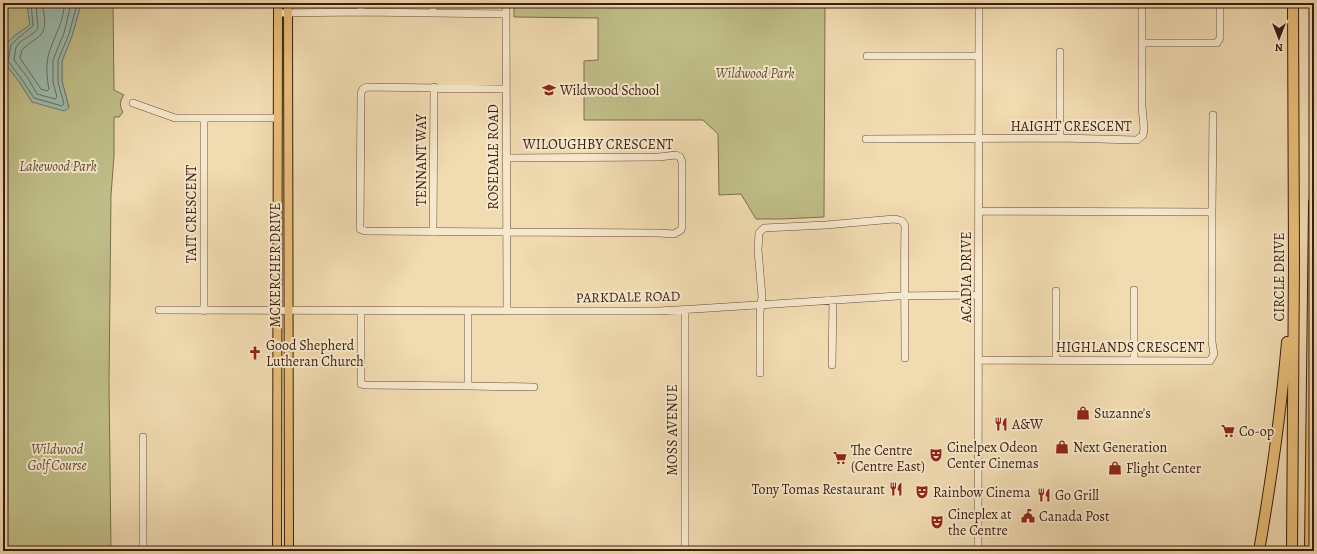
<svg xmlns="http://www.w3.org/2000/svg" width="1317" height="554" font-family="Alegreya,serif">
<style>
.green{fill:#c0be88;stroke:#7e6e4c}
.water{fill:#9bbbad;stroke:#757c6e}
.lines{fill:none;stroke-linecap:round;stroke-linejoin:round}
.shore{stroke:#6c6c5e;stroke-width:1}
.minor-casing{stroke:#694c38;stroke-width:8}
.major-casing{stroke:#3c1d10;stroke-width:10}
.highway-casing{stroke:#3c1d10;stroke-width:12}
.minor{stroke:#f6e8cc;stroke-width:7}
.major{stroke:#e8be78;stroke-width:8}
.highway{stroke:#e8be78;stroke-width:10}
.labels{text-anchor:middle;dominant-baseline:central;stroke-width:4;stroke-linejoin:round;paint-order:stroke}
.park-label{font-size:14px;font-style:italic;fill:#644d34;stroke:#f6e8cc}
.poi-label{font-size:14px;fill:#3c1d10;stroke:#f6e8cc;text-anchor:start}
.street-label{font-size:14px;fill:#3c1d10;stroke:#f6e8cc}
</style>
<rect width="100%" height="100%" fill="#f1dbb1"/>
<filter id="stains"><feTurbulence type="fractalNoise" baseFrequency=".005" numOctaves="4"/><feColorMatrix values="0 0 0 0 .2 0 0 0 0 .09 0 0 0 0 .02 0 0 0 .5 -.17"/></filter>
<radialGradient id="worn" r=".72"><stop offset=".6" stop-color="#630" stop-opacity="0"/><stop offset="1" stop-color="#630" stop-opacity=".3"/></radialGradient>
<path class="green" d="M3,3H28L27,4L30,25L14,36L4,62L20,83L32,102L69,107L62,81V61L72,36L80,7L79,3H113L114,90L124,95C120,100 119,106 123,112L119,117H114V156L111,195L110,292L109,383L111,551H3Z
M514,3H825L824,217L781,219H756L741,194L719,195L718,134L703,120H584V61L598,60V18L514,17Z"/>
<path class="water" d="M28,3H79L80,7L72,36L62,61V81L69,108L64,111L32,102L20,83L4,62L7,43L14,36L30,25L27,4Z"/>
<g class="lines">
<path class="shore" d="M31,3L33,26L17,39L11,45L8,61L23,81L34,98L62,106L64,104L58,82V60L69,34L76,8L75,3
M36,3L38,28L35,32L20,42L16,47L14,60L28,78L37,94L55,99L57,97L53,82V60L64,33L70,8V3
M42,3C44,15 49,30 37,38C32,42 26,45 22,50L20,58L41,89L47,91L49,89C47,80 46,66 48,57C52,39 65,22 64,3"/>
<g class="minor-casing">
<path id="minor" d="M361,3V12
M433,3V13
M506,3L507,311
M278,13L361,12L506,14
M1142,43H1217L1220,38V3
M1060,52V138
M867,56H979
M506,89L367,87L363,89L361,93L360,229L365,231L659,233L674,234L681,230L682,227V162L680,157L676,155L659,157L507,158
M133,103L175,118H204
M866,139L1060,138L1137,140L1143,135L1144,129L1142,106V3
M979,211L1212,212V342L1214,354L1210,361L979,360
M1212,212L1213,115
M433,232L434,87
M1134,290V360
M1056,291V360
M159,310L658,311L694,309L898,296L979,295
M361,310V384L366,385L468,386V311
M204,311V118H278
M832,365L833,300
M760,373V312L762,297L758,250L759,233L764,228L826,225L894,219C900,220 903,220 905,226C904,270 905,314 905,358
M468,386L534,387
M143,437V551
M685,551V310
M978,551L979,3"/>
</g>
<g class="major-casing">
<path id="major" d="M288,3L289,551
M277,551L278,3"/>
</g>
<g class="highway-casing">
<path id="highway" d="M1259,551C1271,482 1281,412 1287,342
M1292,551L1294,263L1293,3
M1310,551L1314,202"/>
</g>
<use href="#minor" class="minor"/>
<use href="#major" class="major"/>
<use href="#highway" class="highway"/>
</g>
<defs>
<g id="school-bare" transform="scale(1.08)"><path d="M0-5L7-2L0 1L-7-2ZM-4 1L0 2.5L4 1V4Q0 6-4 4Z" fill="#8f2418" stroke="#f6e8cc" stroke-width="2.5" paint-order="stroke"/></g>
<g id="church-bare" transform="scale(1.08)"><path d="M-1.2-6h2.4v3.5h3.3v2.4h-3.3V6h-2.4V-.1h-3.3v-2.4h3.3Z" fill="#8f2418" stroke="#f6e8cc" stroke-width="2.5" paint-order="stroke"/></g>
<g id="shop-bare" transform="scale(1.08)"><path d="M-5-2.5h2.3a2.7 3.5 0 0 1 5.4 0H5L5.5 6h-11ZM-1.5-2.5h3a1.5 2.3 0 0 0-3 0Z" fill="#8f2418" stroke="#f6e8cc" stroke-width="2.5" paint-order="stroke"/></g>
<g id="restaurant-bare" transform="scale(1.08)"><path d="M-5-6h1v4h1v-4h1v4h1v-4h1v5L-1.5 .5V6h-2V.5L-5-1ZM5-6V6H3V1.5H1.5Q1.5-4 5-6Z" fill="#8f2418" stroke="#f6e8cc" stroke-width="2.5" paint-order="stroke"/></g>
<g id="supermarket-bare" transform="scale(1.08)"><path d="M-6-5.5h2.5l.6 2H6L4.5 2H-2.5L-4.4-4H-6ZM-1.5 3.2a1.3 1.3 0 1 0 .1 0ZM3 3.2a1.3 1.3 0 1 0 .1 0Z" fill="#8f2418" stroke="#f6e8cc" stroke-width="2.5" paint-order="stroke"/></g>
<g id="theatre-bare" transform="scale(1.08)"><path d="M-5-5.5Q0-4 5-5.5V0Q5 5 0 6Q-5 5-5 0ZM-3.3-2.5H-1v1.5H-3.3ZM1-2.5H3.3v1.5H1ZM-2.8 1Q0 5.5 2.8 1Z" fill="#8f2418" stroke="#f6e8cc" stroke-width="2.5" paint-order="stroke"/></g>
<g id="civic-bare" transform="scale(1.08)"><path d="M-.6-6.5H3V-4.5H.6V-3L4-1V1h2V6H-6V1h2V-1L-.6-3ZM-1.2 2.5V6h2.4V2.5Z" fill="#8f2418" stroke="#f6e8cc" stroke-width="2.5" paint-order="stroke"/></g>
</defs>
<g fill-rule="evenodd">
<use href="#school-bare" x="549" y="90"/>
<use href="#church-bare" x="255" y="353"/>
<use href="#shop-bare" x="1083" y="413"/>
<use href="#restaurant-bare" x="1001" y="424"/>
<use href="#supermarket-bare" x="1228" y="431"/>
<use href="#shop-bare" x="1062" y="447"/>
<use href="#theatre-bare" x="936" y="455"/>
<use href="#supermarket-bare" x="840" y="458"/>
<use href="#shop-bare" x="1115" y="468"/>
<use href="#restaurant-bare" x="896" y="489"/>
<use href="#theatre-bare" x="922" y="492"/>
<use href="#restaurant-bare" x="1044" y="495"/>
<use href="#civic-bare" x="1028" y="516"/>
<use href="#theatre-bare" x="937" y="522"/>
</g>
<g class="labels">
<g class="park-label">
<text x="755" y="73">Wildwood Park</text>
<text x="58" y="166">Lakewood Park</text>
<text x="57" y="449">Wildwood<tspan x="57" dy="16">Golf Course</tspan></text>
</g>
<g class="poi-label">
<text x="560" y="90">Wildwood School</text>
<text x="266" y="345">Good Shepherd<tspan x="266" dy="16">Lutheran Church</tspan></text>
<text x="1094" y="413">Suzanne's</text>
<text x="1012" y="424">A&amp;W</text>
<text x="1239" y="431">Co-op</text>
<text x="947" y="447">Cinelpex Odeon<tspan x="947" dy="16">Center Cinemas</tspan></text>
<text x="1073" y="447">Next Generation</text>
<text x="851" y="450">The Centre<tspan x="851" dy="16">(Centre East)</tspan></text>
<text x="1126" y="468">Flight Center</text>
<text x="885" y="489" text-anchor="end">Tony Tomas Restaurant</text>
<text x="933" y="492">Rainbow Cinema</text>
<text x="1055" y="495">Go Grill</text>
<text x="948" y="514">Cineplex at<tspan x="948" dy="16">the Centre</tspan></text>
<text x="1039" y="516">Canada Post</text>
</g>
<g class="street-label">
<text x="1071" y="126">HAIGHT CRESCENT</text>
<text x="598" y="144">WILOUGHBY CRESCENT</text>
<text transform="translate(493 157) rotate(-90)">ROSEDALE ROAD</text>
<text transform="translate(421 160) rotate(-90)">TENNANT WAY</text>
<text transform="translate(191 214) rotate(-90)">TAIT CRESCENT</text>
<text transform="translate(275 265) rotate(-90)">MCKERCHER DRIVE</text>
<text transform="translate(966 277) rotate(-90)">ACADIA DRIVE</text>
<text transform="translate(1279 277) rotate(-90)">CIRCLE DRIVE</text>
<text transform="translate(628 297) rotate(-1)">PARKDALE ROAD</text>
<text x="1130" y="347">HIGHLANDS CRESCENT</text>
<text transform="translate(672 430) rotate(-90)">MOSS AVENUE</text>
</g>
</g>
<rect width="1317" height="554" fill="none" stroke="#f1dbb1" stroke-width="16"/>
<rect x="4" y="4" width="1309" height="546" fill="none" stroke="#3c1d10" stroke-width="2"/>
<rect x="8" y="8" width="1301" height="538" fill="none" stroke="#3c1d10"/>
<g transform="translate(1279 38) rotate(180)" stroke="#f6e8cc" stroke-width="3" paint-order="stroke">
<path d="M0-3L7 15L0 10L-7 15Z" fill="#3c1d10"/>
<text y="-6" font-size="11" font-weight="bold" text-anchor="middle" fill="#3c1d10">N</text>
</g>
<rect width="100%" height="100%" filter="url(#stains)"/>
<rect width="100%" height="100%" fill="url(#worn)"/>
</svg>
